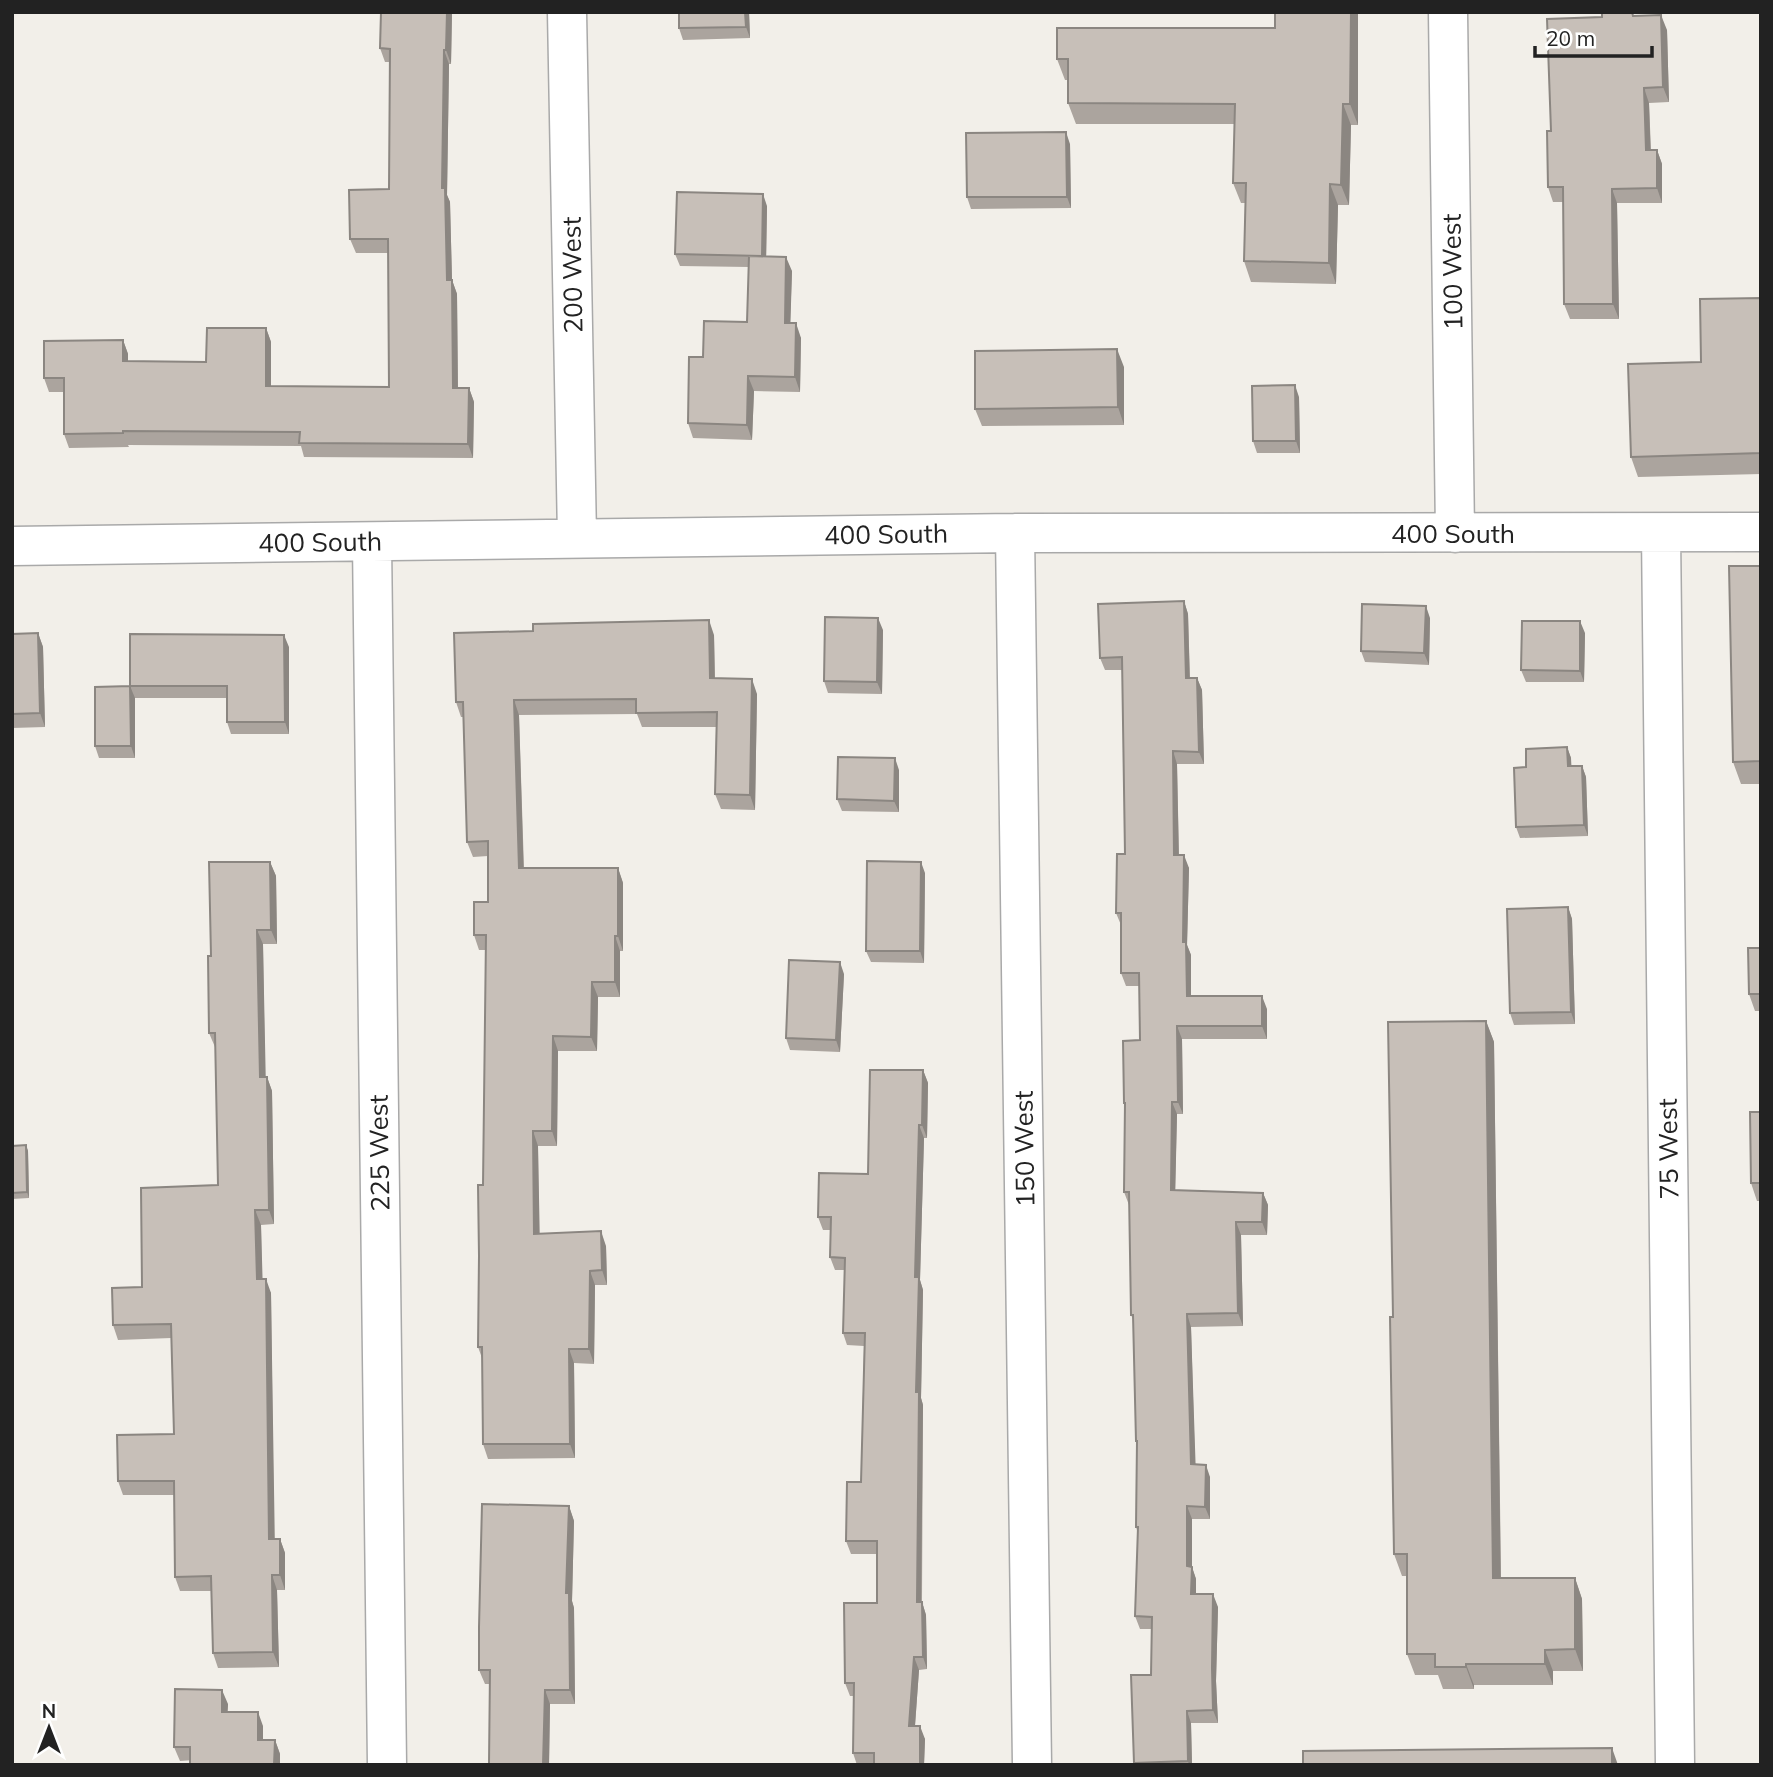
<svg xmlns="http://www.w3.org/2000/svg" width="1773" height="1777" font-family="Mulish,sans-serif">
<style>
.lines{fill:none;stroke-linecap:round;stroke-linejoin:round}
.minor-casing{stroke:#a9a9a9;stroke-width:41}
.minor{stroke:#fff;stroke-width:38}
.wall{fill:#aba49e}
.shaded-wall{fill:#8b8681}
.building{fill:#c7bfb8;stroke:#8b8681;stroke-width:2}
.labels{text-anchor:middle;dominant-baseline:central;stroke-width:7;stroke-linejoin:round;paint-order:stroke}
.street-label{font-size:26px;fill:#222;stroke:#fff}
</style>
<rect width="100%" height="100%" fill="#f2efe9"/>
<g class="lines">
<g class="minor-casing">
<path id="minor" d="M567,12L577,537
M1448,12L1455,533
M1015,533L1032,1765
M1661,533L1675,1765
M372,542L387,1765
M12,546L1015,533L1761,532"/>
</g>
<use href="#minor" class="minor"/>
</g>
<path class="wall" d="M452,12L451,64H449L447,195L450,202L452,280L457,294L458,388H469L474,402L473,458L304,457L301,446L128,445L129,447L69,448L64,434V392H49L44,378L123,340L128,354V361L206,362L266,328L271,342V386L389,387L388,253H356L350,239L389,189V62H385L380,48Z
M679,12H749L750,38L683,40L679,28Z
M1358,12V125H1351L1349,205H1338L1336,284L1251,282L1244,261L1245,203H1241L1233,183L1235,124H1076L1068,103V80H1065L1057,59L1275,28Z
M1637,16L1667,30L1669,102L1649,103L1651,150H1657L1662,164V203H1617L1619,319H1570L1564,304L1563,202H1553L1548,187L1551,131L1602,17Z
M1070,144L1071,208L971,209L967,197Z
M767,206L766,256L792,271L790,323L801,338L800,392L754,391L752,440L693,438L688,423L703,357L747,322L749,267L680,266L675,254Z
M1761,298V474L1638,477L1631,457Z
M1124,367V425L982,426L975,409Z
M1299,397L1300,453H1257L1253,441Z
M1761,566V784H1741L1733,762Z
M1184,601L1188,614L1190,678H1197L1202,690L1204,764H1177L1179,855L1189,868L1187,945L1191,955V996L1267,1009V1039H1182L1183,1114H1177L1175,1190L1263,1193L1268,1205L1267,1235H1241L1243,1326L1191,1327L1195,1465L1210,1477V1519H1192V1567L1196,1579V1594L1218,1607L1216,1681L1218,1723H1191L1192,1765H1135L1134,1763L1151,1675L1152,1629H1140L1135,1616L1138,1533L1136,1527L1137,1444L1136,1441L1133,1319L1131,1315L1129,1205L1124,1192L1125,1107L1124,1103L1140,1040L1139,986H1126L1121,973V925L1116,913L1125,854L1122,670H1105L1100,658Z
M1430,618L1429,665L1365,662L1361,651Z
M883,630L882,694L828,693L824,681Z
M38,633L43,647L45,727L12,728V634Z
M1585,633L1584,682H1526L1521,670Z
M714,635L715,678L757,694L755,810L721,809L715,794L716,727H642L637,714L519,715L524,868H618L623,883V951H620V997H598L597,1051H558L557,1146H538L539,1234L606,1246L607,1285H595L594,1364L574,1363L575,1458L488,1459L483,1444L482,1358L478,1347L483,1185L486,950H479L474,935L488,902V856L473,857L467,842L464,717H461L456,702Z
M289,647V734H231L227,722V698H135V758H99L95,746L130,686Z
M1567,747L1571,758V766H1582L1586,777L1588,836L1520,838L1516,827L1526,767Z
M899,770V812L842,811L837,799Z
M270,862L276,876L277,944H263L265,1077H267L272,1091L274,1224L261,1225L262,1279L271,1293L274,1539H280L285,1553V1590H277L279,1667L218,1668L213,1653L211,1591H180L175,1577L174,1495H123L118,1481L174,1434L171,1338L118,1340L113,1325L218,1185L215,1047L209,1033L211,956Z
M925,873L924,963L871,962L866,951Z
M1568,907L1572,919L1575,1024L1514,1025L1510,1013Z
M1761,948V1011H1755L1749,994Z
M844,974L840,1052L790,1050L786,1038Z
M1486,1021L1494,1042L1501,1578H1575L1582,1599L1583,1671H1553V1685H1474V1689H1443L1438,1675H1415L1407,1654V1576H1402L1394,1554L1393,1317Z
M923,1070L928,1083L927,1138H924L920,1280L923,1290L921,1398L923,1405L922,1602L926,1615L927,1669L919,1670L915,1726L925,1739L924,1765H857L853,1753L854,1696H850L845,1683L877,1603V1554H851L846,1541L861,1482L864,1346L847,1345L843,1333L845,1270H835L830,1257L831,1230H823L818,1217L868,1174Z
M1761,1112V1201H1757L1751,1183Z
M26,1145L28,1151L29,1198L12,1199V1146Z
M569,1506L574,1521L572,1601L574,1608L575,1704H550L549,1765H489L490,1684H485L479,1670Z
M228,1704L227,1712L263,1726V1740H275L280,1754L180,1761L174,1747Z"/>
<path class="shaded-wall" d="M447,12H452L451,64L446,50Z
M745,12H749L750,38L746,27Z
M1351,12H1358V125L1350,104Z
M1661,15L1667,30L1669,102L1663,87Z
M444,50L449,64L447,195L450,202L452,280L457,294L458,402L453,388L442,188Z
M1644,88L1649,103L1651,165L1646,150Z
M1343,104L1351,125L1349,205L1341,185Z
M1066,132L1070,144L1071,208L1067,197Z
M1657,150L1662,164V203L1657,188Z
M1330,184L1338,205L1336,284L1329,263Z
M1612,189L1617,203L1619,319L1613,304Z
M763,194L767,206L766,268L762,256Z
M786,257L792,271L790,337L785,323Z
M796,323L801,338L800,392L795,377Z
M266,328L271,342V400L266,386Z
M123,340L128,354V375L123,361Z
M1117,349L1124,367V425L1118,407Z
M748,376L754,391L752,440L747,425Z
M1295,385L1299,397L1300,453L1296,441Z
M469,388L474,402L473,458L468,444Z
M1184,601L1188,614L1190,690L1186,678Z
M1426,606L1430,618L1429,665L1424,653Z
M878,618L883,630L882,694L877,682Z
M709,620L714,635L715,693L710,678Z
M1580,621L1585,633L1584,682L1580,671Z
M38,633L43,647L45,727L40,713Z
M284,635L289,647V734L285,722Z
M1197,678L1202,690L1204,764L1199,752Z
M752,679L757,694L755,810L750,795Z
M130,686L135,698V758L131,746Z
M514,700L519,715L524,883L519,868Z
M1567,747L1571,758L1572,777L1568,766Z
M1173,751L1177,764L1179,867L1174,855Z
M895,758L899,770V812L894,801Z
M1582,766L1586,777L1588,836L1584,825Z
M1184,855L1189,868L1187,945L1191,955V1009L1187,996L1183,942Z
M270,862L276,876L277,944L271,930Z
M921,862L925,873L924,963L920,951Z
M618,868L623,883V951L618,936Z
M1568,907L1572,919L1575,1024L1571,1012Z
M257,930L263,944L266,1091L260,1077Z
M615,936L620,951V997L615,982Z
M840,962L844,974L840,1052L836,1040Z
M592,982L598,997L597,1051L591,1037Z
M1262,996L1267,1009V1039L1262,1026Z
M1486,1021L1494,1042L1501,1600L1493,1578Z
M1177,1026L1182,1039L1183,1114L1178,1102Z
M553,1036L558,1051L557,1146L552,1131Z
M923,1070L928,1083L927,1138L922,1125Z
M267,1077L272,1091L274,1224L269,1210Z
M1172,1102L1177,1114L1175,1203L1171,1190Z
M919,1125L924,1138L920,1280L923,1290L921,1398L923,1405L921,1615L917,1602L915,1277Z
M533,1131L538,1146L540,1249L534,1234Z
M26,1145L28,1151L29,1198L27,1192Z
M1263,1193L1268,1205L1267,1235L1262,1222Z
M255,1210L261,1225L263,1294L257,1279Z
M1236,1222L1241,1235L1243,1326L1238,1313Z
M601,1231L606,1246L607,1285L602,1270Z
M590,1271L595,1285L594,1364L589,1349Z
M266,1279L271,1293L275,1553L269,1539Z
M1187,1314L1191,1327L1196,1477L1191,1464Z
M569,1349L574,1363L575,1458L570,1444Z
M1206,1465L1210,1477V1519L1205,1507Z
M569,1506L574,1521L572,1601L574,1608L575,1704L570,1690L566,1593Z
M1187,1506L1192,1519V1569V1567L1196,1579V1606L1191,1594L1187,1566Z
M280,1539L285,1553V1590L280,1575Z
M272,1575L277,1590L279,1667L273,1652Z
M1575,1578L1582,1599L1583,1671L1575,1649Z
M1213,1594L1218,1607L1216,1681L1218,1723L1213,1710L1212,1668Z
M922,1602L926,1615L927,1669L923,1657Z
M1545,1650L1553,1671V1685L1545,1664Z
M914,1657L919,1670L914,1739L909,1726Z
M1466,1664L1474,1685V1689L1466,1667Z
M222,1690L228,1704L227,1726L222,1712Z
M545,1690L550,1704L549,1765H543Z
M12,1699L13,1701V1747L12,1746Z
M1187,1711L1191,1723L1192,1765H1189L1188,1761Z
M258,1712L263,1726V1754L258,1740Z
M920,1726L925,1739L924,1765H920Z
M275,1740L280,1754V1765H274Z
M1612,1748L1618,1765H1612Z"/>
<path class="building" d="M381,12H447L446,50H444L442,188H445L447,280H452L453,388H469L468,444L299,443L300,432L123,431V433L64,434V378H44V341L123,340V361L206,362L207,328H266V386L389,387L388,239H350L349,190L389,189L390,49L380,48Z
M679,12H745L746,27L679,28Z
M1275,12H1351L1350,104H1343L1341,185L1330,184L1329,263L1244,261L1246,183H1233L1235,104L1068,103V59H1057V28H1275Z
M1602,12H1632L1633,16L1661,15L1663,87L1644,88L1646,150H1657V188L1612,189L1613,304H1564L1563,187H1548L1547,131H1551L1547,19L1602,17Z
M1066,132L1067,197H967L966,133Z
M677,192L763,194L762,256L675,254Z
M749,256L786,257L785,323H796L795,377L748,376L747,425L688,423L689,357H703L704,321L747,322Z
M1761,298V453L1631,457L1628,364L1701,362L1700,299Z
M1117,349L1118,407L975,409V351Z
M1295,385L1296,441H1253L1252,386Z
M1729,566H1761V761L1733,762Z
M1184,601L1186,678H1197L1199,752L1173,751L1174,855H1184L1183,942H1186L1187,996H1262V1026H1177L1178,1102H1172L1171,1190L1263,1193L1262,1222H1236L1238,1313L1187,1314L1191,1464L1206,1465L1205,1507L1187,1506V1566L1192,1567L1191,1594H1213L1212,1668L1213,1710L1187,1711L1188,1761L1134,1763L1131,1675H1151L1152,1617L1135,1616L1138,1527H1136L1137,1441H1136L1133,1315H1131L1129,1192H1124L1125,1103H1124L1123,1041L1140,1040L1139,973H1121V913H1116L1117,854H1125L1122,657L1100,658L1098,604Z
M1362,604L1426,606L1424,653L1361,651Z
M825,617L878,618L877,682L824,681Z
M709,620L710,678L752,679L750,795L715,794L717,712L636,713V699L514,700L519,868H618V936H615V982H592L591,1037L553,1036L552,1131H533L534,1234L601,1231L602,1270L590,1271L589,1349H569L570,1444H483L482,1347H478L479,1256L478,1185H483L486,935H474V902H488V841L467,842L463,702H456L454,633L533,631V624Z
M1522,621H1580V671L1521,670Z
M38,633L40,713L12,714V634Z
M130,634L284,635L285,722H227V686H130Z
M130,686L131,746H95V687Z
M1567,747L1568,766H1582L1584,825L1516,827L1514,768L1526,767V749Z
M838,757L895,758L894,801L837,799Z
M867,861L921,862L920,951H866Z
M209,862H270L271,930H257L260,1077H267L269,1210H255L257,1279H266L269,1539H280V1575H272L273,1652L213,1653L211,1576L175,1577L174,1481H118L117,1435L174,1434L171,1324L113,1325L112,1288L142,1287L141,1188L218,1185L215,1033H209L208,956H211Z
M1568,907L1571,1012L1510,1013L1507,909Z
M1748,948H1761V994H1749Z
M789,960L840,962L836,1040L786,1038Z
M1486,1021L1493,1578H1575V1649L1545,1650V1664H1466V1667H1435V1654H1407V1554H1394L1390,1317H1393L1388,1022Z
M870,1070H923L922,1125H919L915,1277H919L916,1392H919L917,1602H922L923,1657H914L909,1726H920V1765H874V1753H853L854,1683H845L844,1603H877V1541H846L847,1482H861L865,1333H843L845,1258L830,1257L831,1217H818L819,1173L868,1174Z
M1750,1112H1761V1183H1751Z
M26,1145L27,1192L12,1193V1146Z
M482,1504L569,1506L566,1593H569L570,1690H545L543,1765L489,1764L490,1670H479V1627Z
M175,1689L222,1690V1712H258V1740H275L274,1765H190V1747H174Z
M1612,1748V1765H1303V1751Z"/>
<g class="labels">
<g class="street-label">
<text transform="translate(1452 272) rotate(-91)">100 West</text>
<text transform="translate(572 275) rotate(-91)">200 West</text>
<text x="1453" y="533">400 South</text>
<text transform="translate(886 534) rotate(-1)">400 South</text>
<text transform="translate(320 542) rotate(-1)">400 South</text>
<text transform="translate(1024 1149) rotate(-91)">150 West</text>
<text transform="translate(1668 1149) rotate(-91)">75 West</text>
<text transform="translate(379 1153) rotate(-91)">225 West</text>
</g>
</g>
<rect width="1773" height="1777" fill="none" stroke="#222222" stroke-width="28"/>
<g transform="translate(49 1728)" stroke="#ffffff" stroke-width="5" paint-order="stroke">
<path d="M0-5L12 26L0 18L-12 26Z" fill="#222222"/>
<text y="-10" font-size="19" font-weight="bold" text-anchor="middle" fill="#222222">N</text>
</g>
<path d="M1535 46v10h117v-10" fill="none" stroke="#222222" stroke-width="3.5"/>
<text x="1546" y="46" font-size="21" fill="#222222" stroke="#ffffff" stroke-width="5" paint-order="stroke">20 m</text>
</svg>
